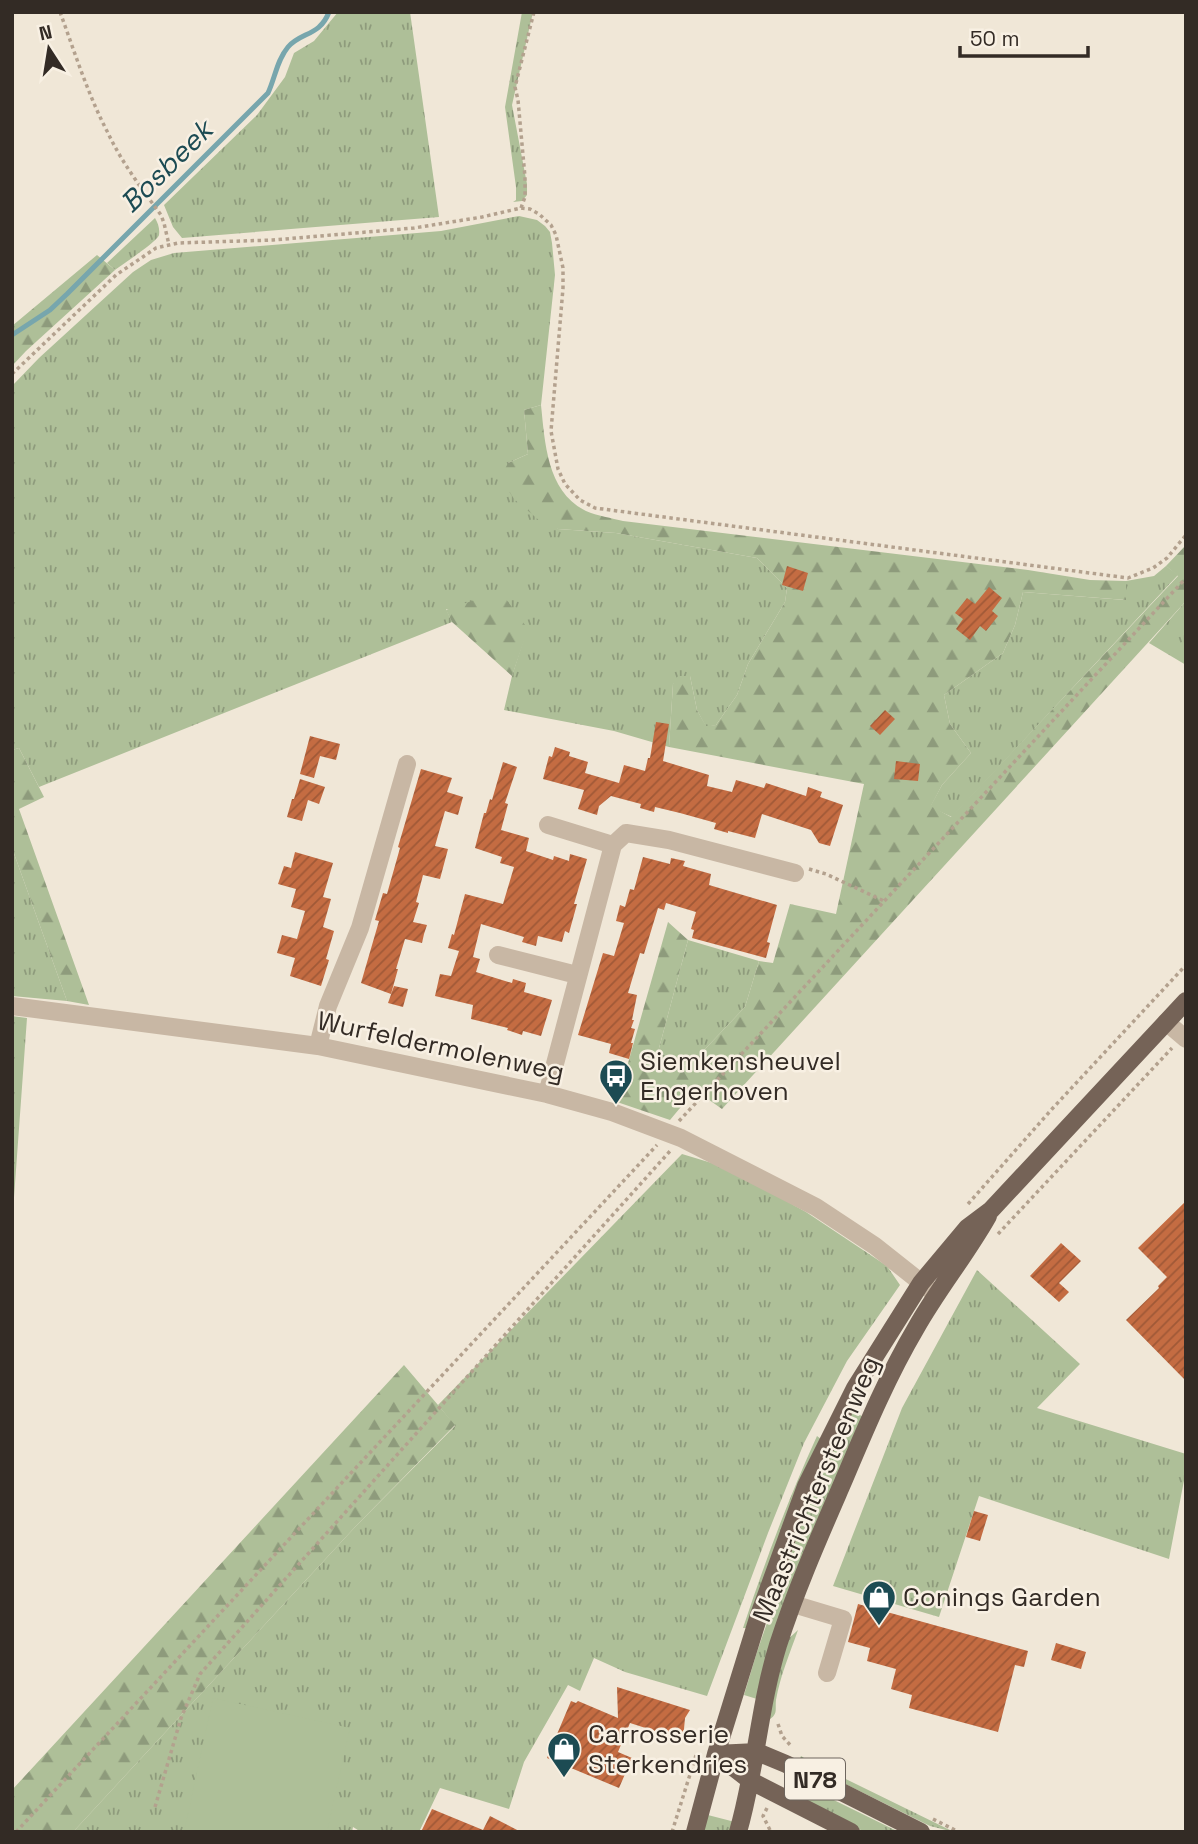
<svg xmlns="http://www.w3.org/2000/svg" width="1198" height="1844" font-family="'Space Grotesk',sans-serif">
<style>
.grass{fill:url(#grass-tufts)}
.forest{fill:url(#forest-firs)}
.pitch{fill:#aebf98}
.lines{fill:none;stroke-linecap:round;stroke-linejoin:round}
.stream{stroke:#77a6ad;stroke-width:5}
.building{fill:url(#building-hatch)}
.path{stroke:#b3a18e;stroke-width:3.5;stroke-dasharray:3.5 3.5;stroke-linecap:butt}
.minor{stroke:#c8b7a4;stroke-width:18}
.major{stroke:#756357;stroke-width:18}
.labels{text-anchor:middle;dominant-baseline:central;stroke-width:5;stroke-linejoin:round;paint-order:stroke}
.shield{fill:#f8f0e3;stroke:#6e665e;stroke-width:2}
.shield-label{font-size:24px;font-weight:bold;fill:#332b25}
.street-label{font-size:26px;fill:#332b25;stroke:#f8f0e3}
.poi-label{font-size:26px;fill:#332b25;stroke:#f8f0e3;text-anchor:start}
.water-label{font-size:28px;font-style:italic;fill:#1c4b53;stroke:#f8f0e3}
</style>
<defs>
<pattern id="grass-tufts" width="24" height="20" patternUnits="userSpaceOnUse" patternTransform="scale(1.75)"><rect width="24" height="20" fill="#aebf98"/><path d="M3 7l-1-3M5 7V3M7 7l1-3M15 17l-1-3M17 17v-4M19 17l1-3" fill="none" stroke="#8e9b7c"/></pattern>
<pattern id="forest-firs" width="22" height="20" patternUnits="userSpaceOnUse" patternTransform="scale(1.75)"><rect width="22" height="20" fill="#aebf98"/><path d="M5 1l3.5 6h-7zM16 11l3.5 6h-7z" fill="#8e9b7c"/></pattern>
<pattern id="building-hatch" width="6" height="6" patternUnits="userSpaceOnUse" patternTransform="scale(1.75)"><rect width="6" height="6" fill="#c46c42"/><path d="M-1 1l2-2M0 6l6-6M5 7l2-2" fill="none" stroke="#a05937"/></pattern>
</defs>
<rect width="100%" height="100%" fill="#f0e7d7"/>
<path class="grass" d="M338,12H410L439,217L182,238L173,227L164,205L257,115L285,77L294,53L314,41Z
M522,12H533L512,105L527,184V195L522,201L513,202L516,200V187L505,107Z
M519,216L537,220L545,226L550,232L552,243L555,275L541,405L524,410L528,454L508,463L558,529L616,533L757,558L787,588L785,602L748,664L737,695L716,725L706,727L697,710L690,676L673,684L669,747L614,731L504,710L512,676L527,629L446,609L452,622L39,787L19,748L12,750V386L39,358L133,272L151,260L174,253L441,231Z
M155,218C158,223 160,229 159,235C158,241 123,264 115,270L107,263Z
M1166,566L1178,575L952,817L930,807L942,785L971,753L950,724L944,695L1003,653L1015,625L1023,592L1125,600L1126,581L1154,576Z
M1186,601V665L1149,643Z
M12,848L67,1001L12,996Z
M688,940L759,961L745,1007L688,1067L658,1052Z
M12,1016L27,1018L12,1225Z
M682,1154L725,1167L806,1212L887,1266L900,1285L847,1361L804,1443L768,1533L707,1696L625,1672L594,1658L580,1691L568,1685L524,1762L509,1809L440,1788L419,1832H361L353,1827L352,1832H73L356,1526L455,1426L438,1405Z
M977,1270L1080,1364L1037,1408L1186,1454V1470L1169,1559L979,1496L939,1617L833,1586L902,1408Z
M849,1410L864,1417L757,1699L744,1695L757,1652L792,1550L806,1498Z
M817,1436L821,1439L747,1628H743C765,1562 788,1499 817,1436Z
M798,1630C790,1653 780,1676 776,1700C775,1709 778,1714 770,1719V1703L785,1642Z
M801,1756L809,1761L954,1832L930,1826L799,1761Z
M791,1779L899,1832H865L784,1793Z
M704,1814L735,1822L732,1832H700Z"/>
<path class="forest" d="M97,255L115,270L26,351L12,366V326Z
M541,405C545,443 547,492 586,511C597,516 612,518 623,521L1028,570L1090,580L1126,581V600L1023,592L1015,625L1003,653L944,695L950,724L971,753L942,785L931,806L951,817L1178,576L1166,566L1186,545V601L722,1109L695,1090L670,1120L617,1102L668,922L688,940L658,1052L688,1067L745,1007L759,961L773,963L790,904L836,914L864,784L669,747L673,684L678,676H690L697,710L706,726L716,725L737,695L748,664L785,602L787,588L757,558L616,533L558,529L540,521L514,499L505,486L504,471L508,463L528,454L524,410Z
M500,591L528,629L512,676L452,622L446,610Z
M19,748L44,797L19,809L89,1005L67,1001L12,848V750Z
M404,1365L455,1425L356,1526L73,1832H12V1790Z"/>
<path class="pitch" d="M213,1698L350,1728L327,1832H184Z"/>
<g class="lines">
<path class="stream" d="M12,335L50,310L67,294L268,93C275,78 277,60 288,47C301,32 320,36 329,12"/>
</g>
<path class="building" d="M787,566L808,573L803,591L782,585Z
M989,587L1002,598L992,611L998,616L986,631L980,626L970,640L956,629L963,619L955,613L967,598L975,604Z
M885,710L895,719L880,735L870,726Z
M656,722L669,724L663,761L709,775L707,786L732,792L736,780L764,788L766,783L806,796L808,787L822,792L820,797L843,805L830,846L819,843L811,830L762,814L755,838L728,831V833L714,829L716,823L680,813L655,807L654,812L640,808L641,804L611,796L599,806L597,815L578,809L584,790L543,779L549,756L552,757L555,747L570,752L569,756L588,762L585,773L619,783L624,765L645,771L648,758H650Z
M310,736L340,744L336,760L320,756L314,778L300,774Z
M896,761L920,764L918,781L894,779Z
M503,762L517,767L505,803L508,804L501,830L529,838L526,851L553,860L554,856L569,861L570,854L587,859L574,904H577L569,933L565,931L562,942L538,936L536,946L522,942L524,937L481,924L473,957L480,959L476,972L512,983L513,979L526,983L524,992L552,1000L541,1036L523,1031L522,1035L507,1030L508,1028L471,1019L473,1005L435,996L440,974L451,976L459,951L448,948L452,934L454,935L465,894L503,904L514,867L500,863L502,857L475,848L484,813H486L490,799L492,800Z
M421,769L452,778L447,792L463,797L458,815L445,811L435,846L448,849L440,879L423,875L416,902L419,903L413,922L427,925L424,934L422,943L405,939L396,969H398L391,994L361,983L379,921L375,920L383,893L387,894L400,848L398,847Z
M300,779L325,787L319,804L308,800L302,821L287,817L292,799H294Z
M295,852L333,863L323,897L331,899L323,927L334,931L326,959L329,960L321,986L290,976L295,958L277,953L282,935L297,939L305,911L291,907L296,889L278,884L284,866L291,868Z
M643,857L670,864L671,858L685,861L683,866L711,874L709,885L777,905L767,942L770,943L766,958L692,938L694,930L691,929L696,912L666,903L664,910L658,908L644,954L640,953L628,993L637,995L632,1020H634L631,1028L635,1029L631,1043H633L629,1059L609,1053L611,1044L578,1035L603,953L614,956L624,923L616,921L620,905L625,907L630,889L634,890Z
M394,986L408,989L403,1007L388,1003Z
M1186,1201V1381L1126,1320L1159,1288L1158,1286L1167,1277L1138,1248Z
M1061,1243L1081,1261L1059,1283L1069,1292L1059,1302L1030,1276Z
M974,1511L988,1515L980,1541L966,1537Z
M858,1604L1028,1651L1024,1667L1015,1665L998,1732L909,1708L912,1695L891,1689L896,1669L867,1661L870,1648L848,1642Z
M1056,1643L1086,1652L1081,1669L1051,1660Z
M617,1687L690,1710L685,1718L683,1740L630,1723L618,1752L632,1758L619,1788L547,1758L571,1701L576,1703L578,1701L618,1718Z
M432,1809L483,1830L490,1816L521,1832H421Z"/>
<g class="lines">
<path class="path" d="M60,12C75,53 88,95 108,133C122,163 142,189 161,215L164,223L169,245
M521,208L525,197V177L518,100L515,87L534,12
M12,374L116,275L156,248L178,243L273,240L414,228L482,217L521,208L530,209L539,214L551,225L556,235L563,268V288L551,431L558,469L565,484L580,500L595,508L1128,578L1153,568L1167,558L1186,535
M809,869L826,874L884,901
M679,1121L1186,578
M968,1204L1052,1109L1186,965
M998,1234L1172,1048
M778,1724L782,1736L792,1747
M155,1807L181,1718L200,1674L671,1150
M767,1808L763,1816L771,1832
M933,1819L959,1832
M16,1832L657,1145
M672,1832L697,1752"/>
<path class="minor" d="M548,825L613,845
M498,955L577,975
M12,1006L318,1046L547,1094L612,1112L681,1138L816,1207L875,1246L933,1292
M1166,1022L1186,1039
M318,1046L328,1006L360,928L407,764
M547,1094L613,845L626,833L669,840L795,873
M793,1604L843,1619L827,1673"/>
<path class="major" d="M716,1754L757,1752L786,1764L921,1832
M716,1754L751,1781L851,1832
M695,1832L716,1754L759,1615L806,1486L855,1388L921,1283L967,1228L991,1210L1186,1001
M738,1832C756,1770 759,1706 778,1645C796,1589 820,1535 843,1482C865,1430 887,1377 916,1328C938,1289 966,1255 988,1216"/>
</g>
<defs>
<g id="bus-pin" transform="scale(1.75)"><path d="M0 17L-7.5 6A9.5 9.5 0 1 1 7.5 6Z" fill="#1c4b53" stroke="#f8f0e3"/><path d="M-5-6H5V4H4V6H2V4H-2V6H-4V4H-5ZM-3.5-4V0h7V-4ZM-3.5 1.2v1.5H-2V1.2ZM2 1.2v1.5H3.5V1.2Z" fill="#fff"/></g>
<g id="shop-pin" transform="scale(1.75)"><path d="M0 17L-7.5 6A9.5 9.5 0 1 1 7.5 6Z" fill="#1c4b53" stroke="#f8f0e3"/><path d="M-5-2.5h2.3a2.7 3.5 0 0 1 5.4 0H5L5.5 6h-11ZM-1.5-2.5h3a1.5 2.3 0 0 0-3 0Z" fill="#fff"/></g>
</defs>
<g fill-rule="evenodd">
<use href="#bus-pin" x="616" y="1076"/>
<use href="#shop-pin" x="879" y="1597"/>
<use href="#shop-pin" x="564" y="1749"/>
</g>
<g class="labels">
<rect class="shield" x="785" y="1758.5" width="60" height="41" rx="5"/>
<g class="shield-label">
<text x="815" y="1779">N78</text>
</g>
<g class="street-label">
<text transform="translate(441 1046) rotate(12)">Wurfeldermolenweg</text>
<text transform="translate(816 1489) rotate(-67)">Maastrichtersteenweg</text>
</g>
<g class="poi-label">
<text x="640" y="1061">Siemkensheuvel<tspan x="640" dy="30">Engerhoven</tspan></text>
<text x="903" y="1597">Conings Garden</text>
<text x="588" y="1734">Carrosserie<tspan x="588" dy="30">Sterkendries</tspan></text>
</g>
<g class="water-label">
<text transform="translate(166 166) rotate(-45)">Bosbeek</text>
</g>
</g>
<rect width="1198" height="1844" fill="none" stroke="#332b25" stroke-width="28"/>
<g transform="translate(49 49) rotate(348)" stroke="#f8f0e3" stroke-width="5" paint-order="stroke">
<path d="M0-5L12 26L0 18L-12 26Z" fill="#332b25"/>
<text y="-10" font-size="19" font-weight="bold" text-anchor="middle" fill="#332b25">N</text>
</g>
<path d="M960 46v10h128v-10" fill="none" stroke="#332b25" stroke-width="3.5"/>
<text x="970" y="46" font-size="21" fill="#332b25" stroke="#f8f0e3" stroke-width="5" paint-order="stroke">50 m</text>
</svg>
